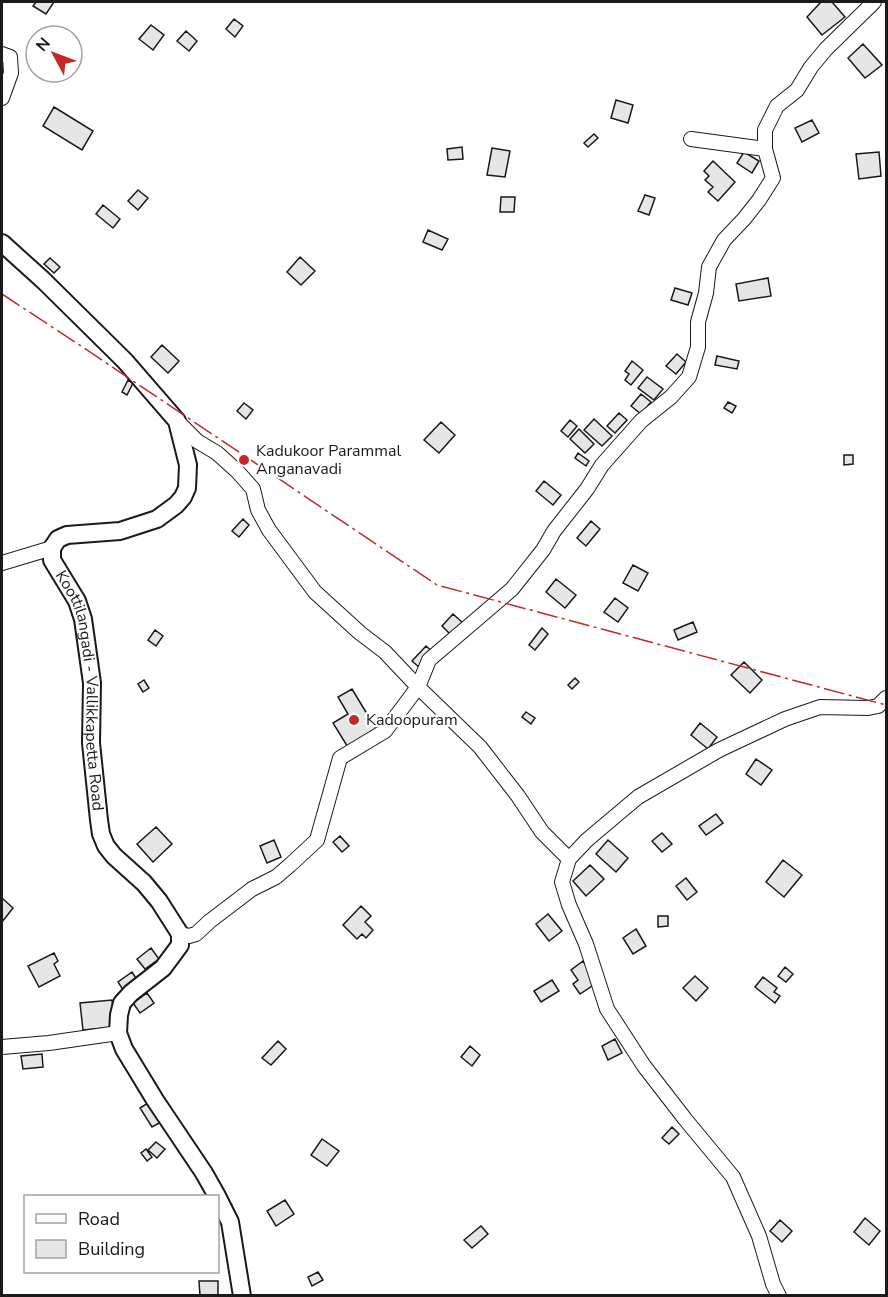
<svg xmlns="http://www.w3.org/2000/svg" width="888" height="1297" font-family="'Nunito Sans',sans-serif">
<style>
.building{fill:#e6e6e6;stroke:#1a1a1a;stroke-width:1.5}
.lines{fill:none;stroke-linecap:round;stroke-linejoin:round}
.minor-casing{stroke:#1a1a1a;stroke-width:16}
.major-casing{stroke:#1a1a1a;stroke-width:20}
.minor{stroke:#fff;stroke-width:14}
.major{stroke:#fff;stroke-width:16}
.power{stroke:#c62828;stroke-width:1.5;stroke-dasharray:21 4.5 3 4.5;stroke-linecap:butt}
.poi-dot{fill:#c62828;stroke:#fff;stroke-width:2}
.labels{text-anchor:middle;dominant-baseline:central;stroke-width:4.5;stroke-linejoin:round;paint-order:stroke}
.poi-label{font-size:16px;fill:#1a1a1a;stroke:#fff;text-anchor:start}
.street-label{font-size:16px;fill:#1a1a1a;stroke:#fff}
</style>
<rect width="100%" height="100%" fill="#fff"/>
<path class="building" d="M36,2H54L46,14L33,6Z
M821,2H832L845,17L822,35L807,17Z
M234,19L243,26L235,37L226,29Z
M151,25L164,35L153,50L139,39Z
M186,31L197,41L189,51L177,41Z
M863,44L882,65L865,78L848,58Z
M616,100L633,105L628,123L611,118Z
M54,107L93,131L82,150L43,126Z
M812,120L819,133L802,142L795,128Z
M594,134L598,138L588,147L584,143Z
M462,147L463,159L448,160L447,149Z
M492,148L510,151L505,177L487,175Z
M744,152L759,161L752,173L737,163Z
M879,152L881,176L859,179L856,154Z
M713,161L735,182L718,201L708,192L713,187L705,180L709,176L704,171Z
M138,190L148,198L138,210L128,201Z
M645,195L655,198L649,215L638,211Z
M501,197H515L514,212H500Z
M103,205L120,219L113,228L96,214Z
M428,230L448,239L442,250L423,242Z
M300,257L315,271L301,285L287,272Z
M50,258L60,267L54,273L44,264Z
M768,278L771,296L739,301L736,284Z
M675,288L692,293L688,305L671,300Z
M162,345L179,361L168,373L151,357Z
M677,354L686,362L676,374L666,366Z
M717,356L739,361L737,369L715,365Z
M632,361L643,370L631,385L625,380L629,374L625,371Z
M647,377L663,389L654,400L638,388Z
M128,380L133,383L127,395L122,392Z
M641,394L651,402L641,414L631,406Z
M728,402L736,406L732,413L724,408Z
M244,403L253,410L246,419L237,411Z
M619,413L627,420L615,433L607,426Z
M594,419L612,436L602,446L584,430Z
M570,420L577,426L568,437L561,431Z
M441,422L455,435L439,453L424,440Z
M579,429L594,444L585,453L570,439Z
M578,453L589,461L586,466L575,458Z
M844,455H853V464L844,465Z
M544,481L561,495L553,505L536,491Z
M243,519L249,525L239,537L232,531Z
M591,521L600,529L586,546L577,538Z
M633,565L648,573L638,591L623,583Z
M556,579L576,595L565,608L546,592Z
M615,598L628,608L618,622L604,612Z
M453,614L463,623L451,635L442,626Z
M693,622L697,632L678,640L674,630Z
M542,628L548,634L535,650L529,645Z
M155,630L163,636L156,646L148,640Z
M426,646L434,653L420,668L412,661Z
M744,662L762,680L750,693L731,675Z
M575,678L579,682L572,689L568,685Z
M144,680L149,688L143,692L138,684Z
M352,689L378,732L349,749L333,723L348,714L338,697Z
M526,712L535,718L531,724L522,717Z
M700,723L717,737L708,749L691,735Z
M756,759L772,770L761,785L746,774Z
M716,814L723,823L706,835L699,826Z
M156,827L172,844L153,862L137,844Z
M662,833L672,844L662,852L652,841Z
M340,836L349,846L342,852L333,842Z
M274,840L281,857L267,863L260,846Z
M608,840L628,858L616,872L596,854Z
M783,860L802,875L784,897L766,882Z
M590,865L604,879L586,896L573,881Z
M686,878L697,892L687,900L676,886Z
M2,898L13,908L2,922Z
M361,906L371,916L365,922L373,930L366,938L362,934L357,939L343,925Z
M548,914L562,931L549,941L536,924Z
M658,916H668V926L658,927Z
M636,929L646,946L633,954L623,938Z
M151,948L159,959L145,969L137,959Z
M54,953L58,961L54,964L60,976L39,987L28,966Z
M583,961L598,982L580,994L573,984L578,980L571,970Z
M785,967L793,974L786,982L778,976Z
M132,972L139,983L125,993L118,982Z
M695,976L708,988L696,1001L683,988Z
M763,977L777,988L774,992L780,996L775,1003L755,987Z
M552,980L559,991L541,1002L534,991Z
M147,993L154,1003L140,1013L133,1003Z
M112,1000L115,1027L83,1030L80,1003Z
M615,1039L622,1053L608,1060L602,1046Z
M278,1041L286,1049L271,1065L262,1058Z
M470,1046L480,1055L472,1066L461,1057Z
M42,1054L43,1067L23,1069L21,1056Z
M151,1101L163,1121L152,1127L140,1108Z
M672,1127L679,1134L669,1144L662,1138Z
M322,1139L339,1151L327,1166L311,1155Z
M156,1142L165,1149L157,1158L148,1150Z
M146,1149L152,1157L147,1161L141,1153Z
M285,1200L294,1214L276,1226L267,1211Z
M865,1218L880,1231L869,1245L854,1232Z
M780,1220L792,1231L782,1242L770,1231Z
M481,1226L488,1234L472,1248L464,1240Z
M318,1272L323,1280L312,1286L308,1277Z
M199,1281H218V1296H200Z"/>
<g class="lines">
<g class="minor-casing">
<path id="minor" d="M2,54L10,57L11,73L2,98
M691,139L765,149
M177,421L197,441L217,453L237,471L253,489L258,510L269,530L315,592L360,633L385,652L418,687L429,660L512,589L543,550L554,531L587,489L602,465L641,421L671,397L689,377L698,347V322L706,293L709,267L724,240L744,219L759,200L773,178L765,149V130L777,106L797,90L811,67L826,49L874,2
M2,563L52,548
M180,934L189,936L196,934L210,921L252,889L276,877L290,865L317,840L340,758L385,731L418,687L480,747L518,796L542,832L569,859
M2,1047L49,1043L118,1033
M779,1296L773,1284L759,1236L733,1177L685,1119L644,1066L607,1009L586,944L569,905L562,882L569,859L587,840L638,797L719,750L785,719L820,707L868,708L878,706L886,698"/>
</g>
<g class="major-casing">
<g id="major">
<path id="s1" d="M2,243L43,280L125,361L177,421L188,465L187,488L183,497L176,505L157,519L120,531L67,535L58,539L52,548V560L77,601L83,619L92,683L91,743L99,820L101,834L106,846L114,856L144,883L159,901L180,934V945L163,968L131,993L122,1003L119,1015L118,1033L124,1049L155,1100L204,1173L217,1196"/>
<path d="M218,1198L230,1222L242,1296"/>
</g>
</g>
<use href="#minor" class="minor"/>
<use href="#major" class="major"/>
<path class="power" d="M2,294L75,342L437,585L886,705"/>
</g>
<g class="poi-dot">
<circle cx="244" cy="460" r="6"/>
<circle cx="354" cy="720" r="6"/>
</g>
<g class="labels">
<g class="poi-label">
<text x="256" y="451">Kadukoor Parammal<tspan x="256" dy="18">Anganavadi</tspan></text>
<text x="366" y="720">Kadoopuram</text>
</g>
<g class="street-label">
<text stroke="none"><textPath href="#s1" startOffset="624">Koottilangadi - Vallikkapetta Road</textPath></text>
</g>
</g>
<rect width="888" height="1297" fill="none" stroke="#1a1a1a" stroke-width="6"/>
<rect x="24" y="1195" width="195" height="78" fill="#ffffff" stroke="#a3a3a3" stroke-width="1.5"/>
<rect x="36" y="1214" width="30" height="9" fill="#ffffff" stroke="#a3a3a3" stroke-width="1.5"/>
<text x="78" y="1225" font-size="18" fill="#1a1a1a">Road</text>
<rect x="36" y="1240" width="30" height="18" fill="#e6e6e6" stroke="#a3a3a3" stroke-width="1.5"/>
<text x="78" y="1255" font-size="18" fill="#1a1a1a">Building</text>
<g transform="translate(54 54) rotate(311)"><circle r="28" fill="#ffffff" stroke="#a3a3a3" stroke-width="1.5"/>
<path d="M0-4.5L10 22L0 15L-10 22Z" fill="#c62828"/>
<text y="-9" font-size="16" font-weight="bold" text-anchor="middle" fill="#1a1a1a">N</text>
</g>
</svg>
